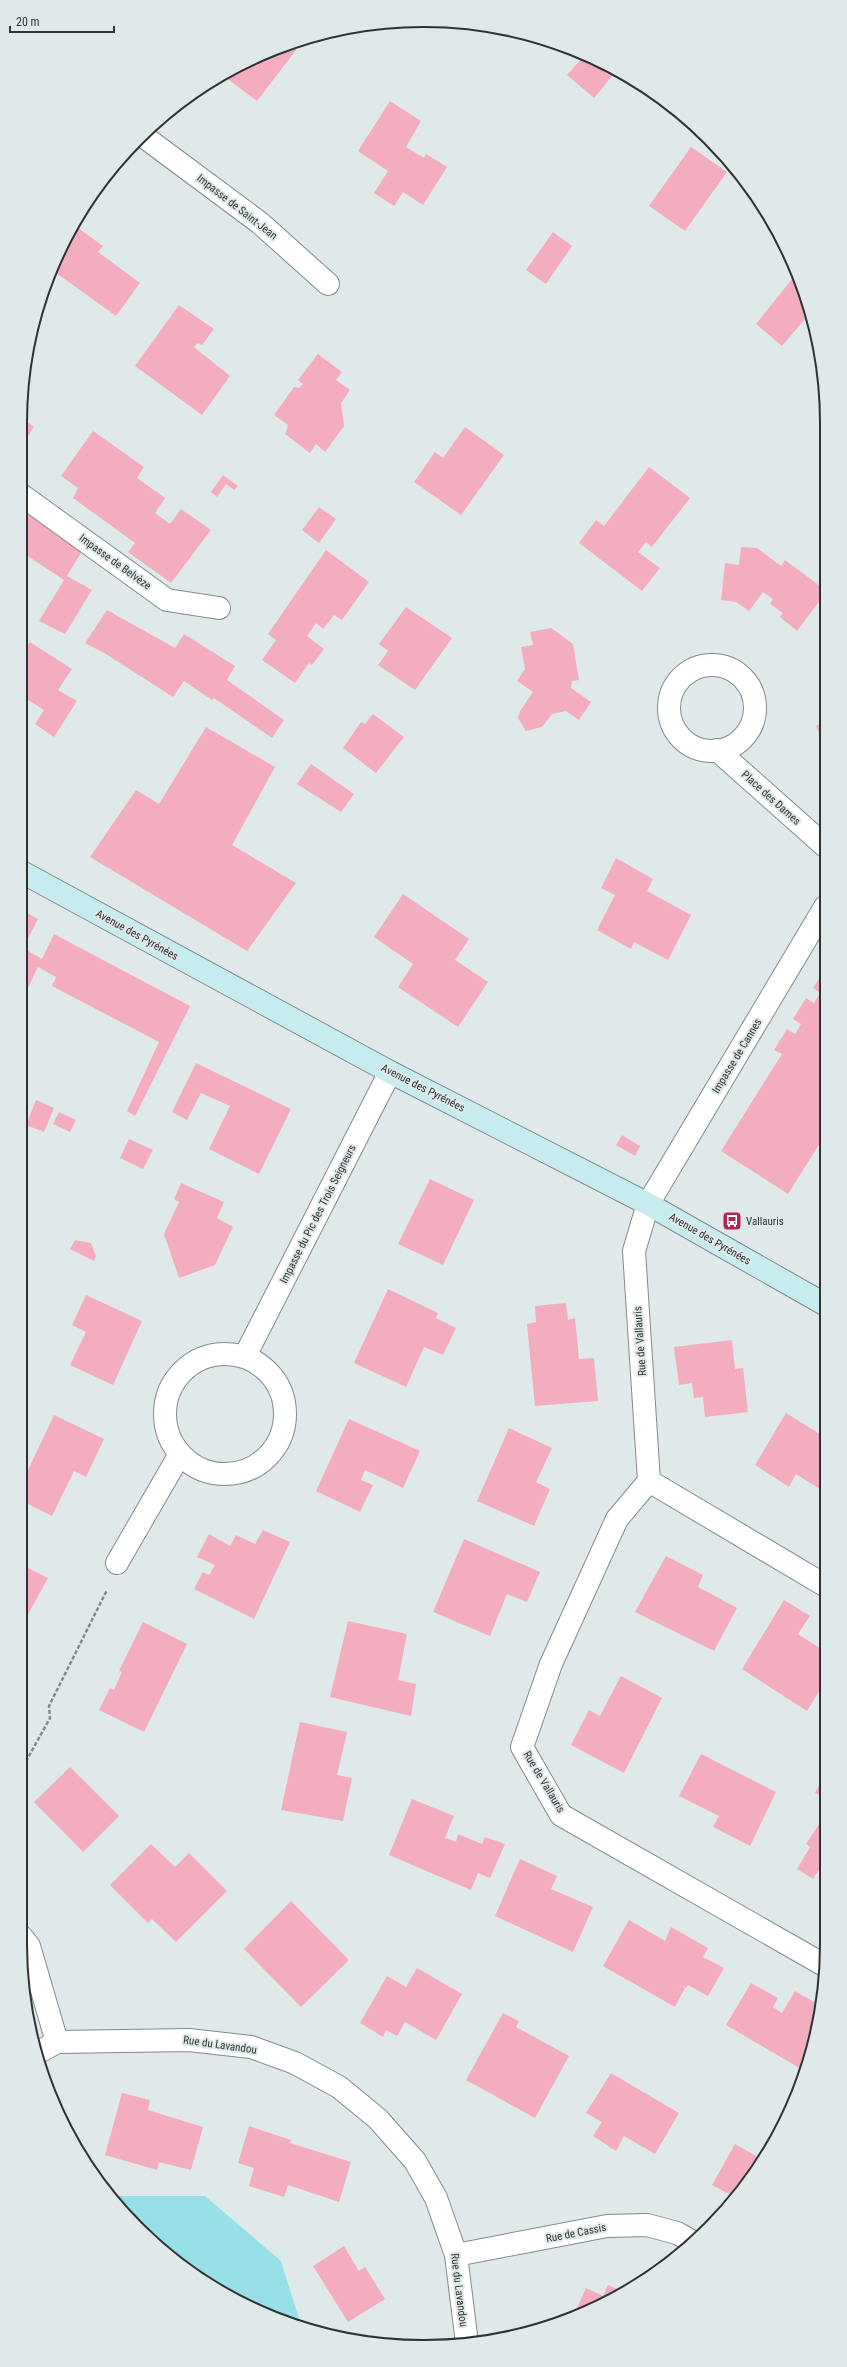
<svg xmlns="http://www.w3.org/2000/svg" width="847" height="2367" font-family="'Roboto Condensed',sans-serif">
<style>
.green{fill:#98e0e8}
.building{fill:#f3adbe}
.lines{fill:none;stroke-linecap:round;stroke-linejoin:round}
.minor-casing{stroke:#828a8b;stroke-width:24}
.secondary-casing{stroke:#828a8b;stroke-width:24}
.path{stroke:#848b8b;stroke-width:2.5;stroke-dasharray:4 2;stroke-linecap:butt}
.minor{stroke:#fff;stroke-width:22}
.secondary{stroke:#c7ecf0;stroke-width:22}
.labels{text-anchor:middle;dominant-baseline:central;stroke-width:4;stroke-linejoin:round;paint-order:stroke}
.street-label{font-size:11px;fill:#2f3333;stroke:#e0e9ea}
.poi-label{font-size:11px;fill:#2f3333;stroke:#e0e9ea;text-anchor:start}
.rim{fill:none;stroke:#2f3333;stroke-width:2}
</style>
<rect width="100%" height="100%" fill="#e0e9ea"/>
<path class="green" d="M110,2196H205L281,2261L302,2328C236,2312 151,2250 110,2196Z"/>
<path class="building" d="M295,41L300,45L257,101L221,74Z
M583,57L599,63L613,75L594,98L567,75Z
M390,101L421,121L406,147L424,158L426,154L447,167L423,205L403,192L394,206L374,193L388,171L358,151Z
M691,147L727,172L685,231L649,206Z
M74,225L103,246L98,252L140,283L116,316L52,270L62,245Z
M553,232L572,246L546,284L526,270Z
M796,274L811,312L782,346L756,324Z
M179,305L214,329L202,345L198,343L194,347L230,376L202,415L135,366Z
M318,354L342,372L336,380L350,390L341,403L344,426L325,452L316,444L310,453L285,434L288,425L274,415L294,387L299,388L303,384L298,380Z
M21,417L34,427L20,449V424Z
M465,427L504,455L461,515L414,482L435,452L443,458Z
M93,431L144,467L137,478L165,498L155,513L170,524L181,509L211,530L171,583L128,552L135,543L73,498L78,488L61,476Z
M649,467L690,498L652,547L646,542L638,552L660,568L642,591L579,543L596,520L604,526Z
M223,475L238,486L234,490L226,484L217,497L211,492Z
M319,507L336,519L319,543L302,530Z
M20,509L82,551L67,576L92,590L65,634L39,621L64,580L20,551Z
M741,547L757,548L781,566L785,560L824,589V595L797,631L780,617L783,613L770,604L773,599L763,592L749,611L736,602L721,600L725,563L739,565Z
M326,550L369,582L342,620L334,615L323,629L316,623L307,636L324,649L312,665L309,663L295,683L262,660L276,640L268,634Z
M406,607L452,638L415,690L378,665L388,651L379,644Z
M107,610L175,648L184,634L235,666L227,680L284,720L272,738L214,698L212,700L184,681L173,697L106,654L85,643Z
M551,628L573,644L579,680L572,681L571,688L591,702L579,720L566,711L552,714L542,727L526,731L518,718L520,711L533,692L517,681L525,669L521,647L533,645L530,632Z
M30,642L72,669L58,690L77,701L54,737L35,724L44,710L20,695V658Z
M373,714L404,737L376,773L343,748L361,722L365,724Z
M824,722V744L816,726Z
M206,727L275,767L232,845L296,883L247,951L90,857L136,790L159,804Z
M311,764L354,794L341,812L297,784Z
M616,858L653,879L647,891L691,915L668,960L634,942L631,949L597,930L615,895L601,888Z
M403,894L469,939L455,960L488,982L458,1027L398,987L413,964L374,937Z
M20,909L38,919L23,948L42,959L54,934L190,1006L135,1116L127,1111L159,1042L52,986L56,977L38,967L25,994L20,991Z
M825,969V1135L788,1194L721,1151L782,1054L774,1050L787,1029L795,1034L801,1024L793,1019L806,998L814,1003L820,993L813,988Z
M196,1063L291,1109L259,1174L209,1149L230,1106L201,1093L187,1120L172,1112Z
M36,1100L54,1108L44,1132L26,1125Z
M59,1112L76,1120L70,1132L53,1124Z
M622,1135L640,1146L635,1156L616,1145Z
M129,1139L153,1150L143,1169L120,1158Z
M430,1179L474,1200L443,1265L398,1244Z
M181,1183L224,1202L217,1218L233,1227L215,1265L179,1278L164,1234L179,1202L174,1199Z
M75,1240L91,1243L96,1256L94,1261L70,1249Z
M388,1289L438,1313L436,1318L456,1328L443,1355L424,1347L406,1387L354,1363Z
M86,1295L142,1321L113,1385L70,1365L86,1332L72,1325Z
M566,1303L568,1320L575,1318L579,1359L594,1358L598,1401L535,1406L527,1324L536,1322L535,1306Z
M732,1340L735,1369L743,1368L748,1412L705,1417L703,1397L694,1398L692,1383L679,1385L674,1347Z
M786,1413L826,1438V1493L796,1474L789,1487L755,1465Z
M54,1415L104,1439L86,1477L74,1471L52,1516L20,1500V1487Z
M349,1419L420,1451L403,1488L365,1470L361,1480L373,1485L360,1512L316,1491Z
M509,1428L552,1448L536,1482L550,1489L534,1526L477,1501Z
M263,1530L290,1542L254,1619L194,1589L203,1572L209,1575L215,1565L197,1557L209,1534L230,1546L236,1535L255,1544Z
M464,1539L540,1572L527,1602L507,1594L490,1636L433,1612Z
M666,1556L703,1575L698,1587L737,1608L714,1651L635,1612Z
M20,1564L48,1578L26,1618L20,1615Z
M784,1600L810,1616L798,1634L826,1652V1680L807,1711L742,1669Z
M348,1621L407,1634L398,1680L416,1684L411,1716L330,1697Z
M143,1622L187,1644L144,1732L99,1710L110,1688L114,1690L122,1672L119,1671Z
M621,1676L662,1698L624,1773L571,1745L589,1710L600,1716Z
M300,1722L347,1732L337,1775L352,1778L343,1821L281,1810Z
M701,1754L776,1792L750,1846L713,1827L719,1816L679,1796Z
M70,1767L119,1816L83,1852L34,1802Z
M827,1769V1795L825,1798L815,1793Z
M412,1799L454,1816L445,1838L456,1842L458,1834L482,1844L485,1837L505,1844L490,1878L478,1873L471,1890L389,1855Z
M827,1812V1857L813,1879L797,1869L810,1847L806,1844Z
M151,1844L175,1867L189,1853L227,1891L176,1942L152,1919L148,1923L110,1885Z
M520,1859L557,1876L551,1889L593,1907L573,1952L495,1916Z
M291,1901L349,1960L301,2007L244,1949Z
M629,1920L665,1941L671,1927L708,1948L703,1957L724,1968L708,1996L688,1985L686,1988L677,1983L685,1988L675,2007L603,1966Z
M417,1968L462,1994L436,2040L405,2022L397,2036L386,2030L383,2037L360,2023L387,1976L406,1987Z
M751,1983L778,1998L773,2007L782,2013L795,1991L819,2005L814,2046L801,2069L726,2025Z
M503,2013L519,2021L516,2027L569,2056L535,2118L466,2080Z
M611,2073L679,2113L655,2154L624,2136L616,2151L593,2136L602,2122L586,2113Z
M122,2093L150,2100L148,2110L203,2127L191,2170L159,2162L157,2170L105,2155Z
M249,2126L291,2140L290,2143L351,2162L339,2202L288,2185L284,2197L249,2186L254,2168L238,2163Z
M735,2144L763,2160L735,2197L712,2185Z
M344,2246L359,2271L365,2267L385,2299L348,2322L313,2266Z
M631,2281L638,2284L627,2290L628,2287Z
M608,2285L624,2292L573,2317L586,2288L603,2296Z"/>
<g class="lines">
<g class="minor-casing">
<path id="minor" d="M143,136L260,223L328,284
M20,494L167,600L219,608
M669 708a43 43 0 1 1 86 0a43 43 0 1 1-86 0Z
M717,750L825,846
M165 1414a60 60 0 1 1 120 0a60 60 0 1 1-120 0Z
M245,1356L390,1072
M649,1481L826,1586
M117,1563L180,1454
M20,1935L29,1946L57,2042
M824,1965L561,1815L522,1747L551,1664L617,1519L649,1481L634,1251L648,1204L825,907
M37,2053L57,2042L189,2040L251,2047L295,2063L339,2087L378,2119L415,2161L436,2198L456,2255L467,2343
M456,2255L607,2226L647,2225L677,2233L693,2242"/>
</g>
<g class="secondary-casing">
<path id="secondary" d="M20,871L390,1072L648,1204L826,1305"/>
</g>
<path class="path" d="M20,1772L50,1718L49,1706L107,1590"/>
<use href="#minor" class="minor"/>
<use href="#secondary" class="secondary"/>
</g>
<defs>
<g id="bus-square" transform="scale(1)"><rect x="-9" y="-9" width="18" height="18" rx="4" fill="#b1235b" stroke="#e0e9ea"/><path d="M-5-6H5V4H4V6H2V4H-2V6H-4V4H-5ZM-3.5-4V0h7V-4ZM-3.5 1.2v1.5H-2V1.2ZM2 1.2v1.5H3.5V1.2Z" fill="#fff"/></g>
</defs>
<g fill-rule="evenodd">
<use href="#bus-square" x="732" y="1221"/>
</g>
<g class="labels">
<g class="street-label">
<text transform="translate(237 207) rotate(38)">Impasse de Saint-Jean</text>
<text transform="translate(115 562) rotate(36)">Impasse de Belvèze</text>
<text transform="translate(771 798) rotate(42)">Place des Dames</text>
<text transform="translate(137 935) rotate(29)">Avenue des Pyrénées</text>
<text transform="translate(737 1056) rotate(-59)">Impasse de Cannes</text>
<text transform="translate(423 1088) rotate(27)">Avenue des Pyrénées</text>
<text transform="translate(318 1214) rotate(-63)">Impasse du Pic des Trois Seigneurs</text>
<text transform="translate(710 1239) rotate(30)">Avenue des Pyrénées</text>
<text transform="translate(640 1341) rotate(-94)">Rue de Vallauris</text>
<text transform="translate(544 1782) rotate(59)">Rue de Vallauris</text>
<text transform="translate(220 2045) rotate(8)">Rue du Lavandou</text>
<text transform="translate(576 2233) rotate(-11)">Rue de Cassis</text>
<text transform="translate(459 2290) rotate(83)">Rue du Lavandou</text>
</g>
<g class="poi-label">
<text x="746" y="1221">Vallauris</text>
</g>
</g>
<path d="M0 0H847V2367H0ZM423 27H424A396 396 0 0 1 820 423V1944A396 396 0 0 1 424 2340H423A396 396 0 0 1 27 1944V423A396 396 0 0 1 423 27Z" fill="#e0e9ea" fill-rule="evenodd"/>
<path class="rim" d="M423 27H424A396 396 0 0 1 820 423V1944A396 396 0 0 1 424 2340H423A396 396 0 0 1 27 1944V423A396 396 0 0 1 423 27Z"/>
<path d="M10 26v6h104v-6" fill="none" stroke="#2f3333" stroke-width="2"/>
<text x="16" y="26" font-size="12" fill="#2f3333" stroke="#e0e9ea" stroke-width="3" paint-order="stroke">20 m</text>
</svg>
